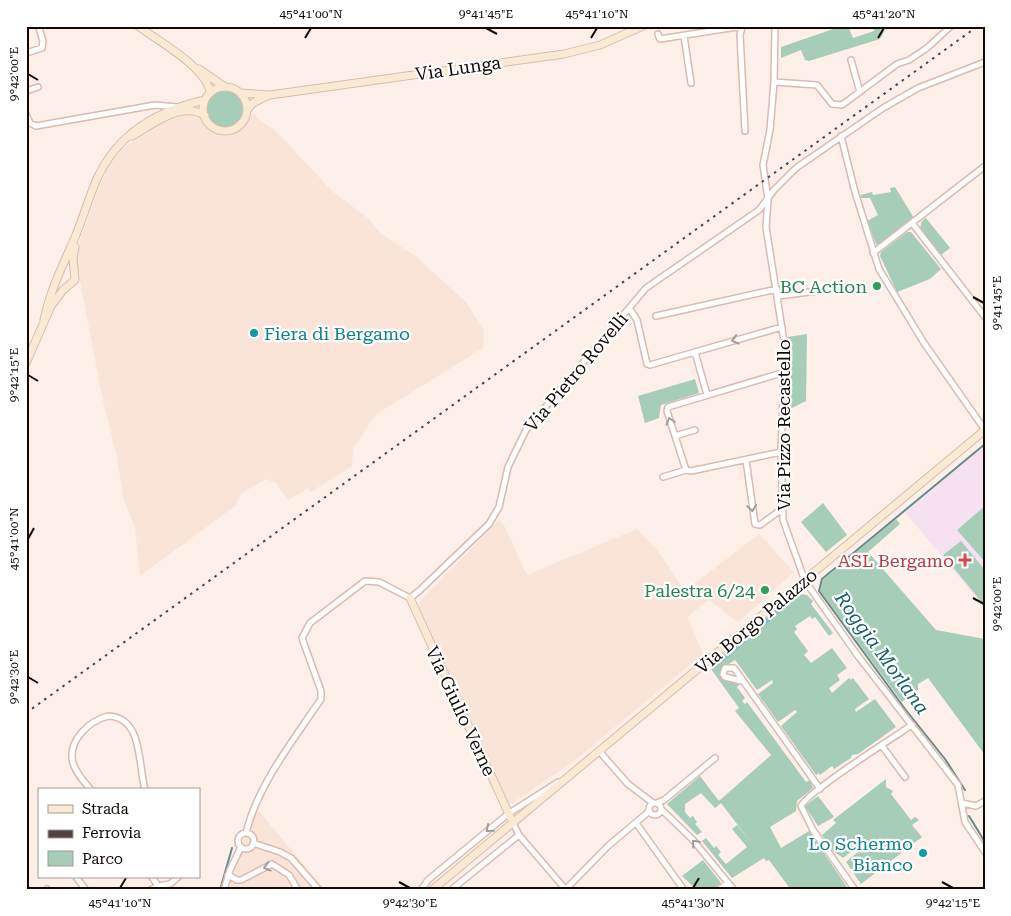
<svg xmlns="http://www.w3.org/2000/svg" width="1011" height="916" font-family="'Roboto Serif',serif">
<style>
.commercial{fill:#fae4d7}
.medical{fill:#f6e1f1}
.green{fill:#a6cdb8}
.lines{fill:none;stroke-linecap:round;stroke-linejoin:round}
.stream{stroke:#688b8e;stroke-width:2}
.canal{stroke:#8cc3c9;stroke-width:5.5}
.street-casing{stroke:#dcbaad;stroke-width:8}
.secondary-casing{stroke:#dcbaad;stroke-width:9}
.street{stroke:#fff;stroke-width:5}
.secondary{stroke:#faead4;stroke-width:7}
.rail{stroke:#4f433f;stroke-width:2;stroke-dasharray:2.5 5;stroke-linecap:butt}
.oneway{stroke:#a19c9b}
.ticks{fill:none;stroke:#130805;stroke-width:2}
.leisure-dot{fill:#2e9e5b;stroke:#fff;stroke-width:2}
.culture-dot{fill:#0f9aa8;stroke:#fff;stroke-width:2}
.health-dot{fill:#e0444e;stroke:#fff;stroke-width:2}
.labels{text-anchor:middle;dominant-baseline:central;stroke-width:4.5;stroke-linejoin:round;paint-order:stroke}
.street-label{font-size:18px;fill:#130805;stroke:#fff}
.leisure-label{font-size:18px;fill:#27864d;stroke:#fff;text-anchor:end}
.culture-label{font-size:18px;fill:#0d838f;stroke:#fff;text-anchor:start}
.health-label{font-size:18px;fill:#be3a42;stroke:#fff;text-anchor:end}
.water-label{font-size:19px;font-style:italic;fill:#125e65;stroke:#fff}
.neatline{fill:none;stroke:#130805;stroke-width:2}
.ticks-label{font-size:12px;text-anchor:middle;fill:#130805}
</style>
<rect width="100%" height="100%" fill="#feefe9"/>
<path class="commercial" d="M254,113L257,118L277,132L332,191L369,219L381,234L414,255L466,302L484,331L483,348L375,415L353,449L352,466L311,492L308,488L288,500L276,483L266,479L242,493L235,506L140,576L135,528L123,497L117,457L102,396L75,255L97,192L111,162L122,149L159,123L187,115L200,119L220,135L229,136L239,129Z
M499,520L505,527L527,575L637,529L657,550L685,591L759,534L794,572L738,622L709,600L687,617L703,654L574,761L513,803H509L507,801L419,607L420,601Z
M258,810L325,890H229L243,840Z"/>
<path class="medical" d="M985,445V608L905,512Z"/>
<path class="green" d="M842,26H848L853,38L874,31L873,26H882L884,32L880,39L809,61L805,60L801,50L781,58V47Z
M207 109a18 18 0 1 1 36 0a18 18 0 1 1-36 0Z
M895,187L914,218L882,244H876L867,221L878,215L870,198H861L860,195L872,192L873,195L891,192L890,188Z
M926,218L950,248L941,255L920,228L922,221Z
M907,232H911L941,269L930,279L897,292L880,256L881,252Z
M807,334L806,401L788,410V337Z
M695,379L699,393L661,405L659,418L645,423L638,396Z
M823,503L847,535L826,552L801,522Z
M985,506V562L957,530Z
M896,519L900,524L868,552L936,630L985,639V755L928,678L918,684V690L902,702L820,591L823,580Z
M961,541L985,570V606L943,555Z
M801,594L807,595L813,601L811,604L833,633L829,636L815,617L812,619L810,616L795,626L797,629L794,632L808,651L804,655L811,663L832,648L847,668L837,675L840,680L829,688L832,693L849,678L851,680L853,678L869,699L855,709L856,712L875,699L896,727L858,754L852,755L851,758L834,769L832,766L820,775L819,773L816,775L781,726L797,712L795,710L778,722L758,694L773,683L772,680L757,690L735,660L724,667V679L741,683L737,687L745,698L742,701L745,704L747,702L806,782L810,780L813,788L797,801L796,811L770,827L781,848L809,831L849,890H791L769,860L766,861L764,858L732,878L702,841L706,838L714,848L716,846L721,852L718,855L726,864L747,847L732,829L737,825L750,841L721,803L715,808L701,793L685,804V812L690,818L693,816L697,822L695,824L702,832L697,835L667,804L700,776L719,801L771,755L735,711L739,708L711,669Z
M886,779V787L893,791L891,794L911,820L915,817L919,820L912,825L922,837L861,884L846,862L859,851L856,848L843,858L833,851L822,835L836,823L833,820Z
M818,796L834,817L818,826L805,806Z
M703,860L721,883L711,890H697L682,876Z"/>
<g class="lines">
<path class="stream" d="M965,790L945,759L905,709L819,591L822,579L985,444
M969,816L985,842
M220,890L232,848"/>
<path class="canal" d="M715,665L794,597"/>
<g class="street-casing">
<path id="street" d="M775,26L774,82L770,130L763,165L768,199L766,227L785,348L781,452L783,520L805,581L858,656L958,785L965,822L985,852
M742,27L740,35L745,131
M658,34L660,39L743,26
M684,36L691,83
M26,53L42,48L43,41L39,28
M851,60L860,92
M774,82L817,85L832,104L842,105L897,64L909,60L927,48L951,26
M26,91L38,87
M26,114L30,123L36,126L155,105L177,107
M841,136L855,192L879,269L924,343L985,430
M912,223L985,317
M873,253L985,166
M778,296L833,289
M629,308L637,320L647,364L650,365L782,327
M656,316L777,289
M695,352L707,395
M675,436L695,430
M746,460L755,524L760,525L782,509
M686,470L667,411L668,407L785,372
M663,477L686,470L691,471L781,452
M742,681L725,677L723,674L725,668H734L820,789
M882,746L905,777
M599,751L628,784L653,803
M91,790C84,782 76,773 73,763C67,741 89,721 108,716C143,717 138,764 145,790
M657,803L664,800L715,758
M962,803L976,806L985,801
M649 809a6 6 0 1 1 12 0a6 6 0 1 1-12 0Z
M661,809L693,840L734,890
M513,823L519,835L566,890
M636,823L684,890
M246,833C258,784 293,741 321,699V691L302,638L310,623L365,581L379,582L410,598L419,591L489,524L499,507L508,467L526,430L646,288L759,210L774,190L796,168L883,108L918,88L985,62
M238 841a8 8 0 1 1 16 0a8 8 0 1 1-16 0Z
M253,843L280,852L291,858L319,890
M228,875L237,880H241L272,864L289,875L298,890
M76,877L86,890
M158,886L170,884L178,877
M46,890L47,889
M150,890L158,886L152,877
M224,890L230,870L241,847
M421,890L428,880L508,814L558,782
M451,890L519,835
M565,890L608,846L646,814L649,810
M718,890L728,883
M855,890L813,830L801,806C806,793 894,737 912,725"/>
</g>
<g class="secondary-casing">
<path id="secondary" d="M138,26C158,41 208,68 210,93
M199,69L225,87
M203 109a22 22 0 1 1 44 0a22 22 0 1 1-44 0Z
M241,93L270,95L564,54L600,45L643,26
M247,110L253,103L269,95
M132,136C152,125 182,100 205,116
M44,320C50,290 64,263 76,235C83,217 89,198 96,181C117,133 157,111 205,100
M26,363L51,306L63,290L75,280L73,259L75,247
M410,598L513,823
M432,890L985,430"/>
</g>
<use href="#street" class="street"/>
<use href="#secondary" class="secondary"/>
<path class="rail" d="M26,713L978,26"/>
</g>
<defs><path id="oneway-chevron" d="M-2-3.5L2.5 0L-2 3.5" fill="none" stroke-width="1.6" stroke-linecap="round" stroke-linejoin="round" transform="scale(1.25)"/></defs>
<g class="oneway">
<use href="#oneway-chevron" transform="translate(735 340) rotate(164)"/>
<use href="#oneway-chevron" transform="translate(670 421) rotate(-108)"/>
<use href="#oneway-chevron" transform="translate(752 508) rotate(82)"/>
<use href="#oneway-chevron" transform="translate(489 829) rotate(140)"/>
<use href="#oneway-chevron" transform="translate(695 843) rotate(-131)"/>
<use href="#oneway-chevron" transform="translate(267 867) rotate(165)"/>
</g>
<path class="ticks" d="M486,28L497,34M305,38L311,28M591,38L597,28M878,38L884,28M28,74L38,80M973,297L984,303M28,375L38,381M28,539L34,528M973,598L984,604M28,677L38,683M399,882L410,888M942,882L953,888M120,888L126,878M693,888L699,878"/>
<g class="leisure-dot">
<circle cx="877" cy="286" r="5"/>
<circle cx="765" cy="590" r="5"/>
</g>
<g class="culture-dot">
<circle cx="254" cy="333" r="5"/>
<circle cx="923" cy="853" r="5"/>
</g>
<path class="health-dot" d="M962.5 552.5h5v5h5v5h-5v5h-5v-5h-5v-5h5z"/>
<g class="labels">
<g class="street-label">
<text transform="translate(458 68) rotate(-8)">Via Lunga</text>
<text transform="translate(576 372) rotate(-50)">Via Pietro Rovelli</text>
<text transform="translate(783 425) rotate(-90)">Via Pizzo Recastello</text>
<text transform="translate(756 621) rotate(-40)">Via Borgo Palazzo</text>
<text transform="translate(461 711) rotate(65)">Via Giulio Verne</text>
</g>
<g class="leisure-label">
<text x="867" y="286">BC Action</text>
<text x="755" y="590">Palestra 6/24</text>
</g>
<g class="culture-label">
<text x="264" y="333">Fiera di Bergamo</text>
<text x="913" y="843" text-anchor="end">Lo Schermo<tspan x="913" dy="21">Bianco</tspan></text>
</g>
<g class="health-label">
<text x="954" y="560">ASL Bergamo</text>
</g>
<g class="water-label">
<text transform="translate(882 653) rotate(54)">Roggia Morlana</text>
</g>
</g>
<rect width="1011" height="916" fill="none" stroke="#ffffff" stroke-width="55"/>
<rect x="38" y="788" width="162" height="90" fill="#ffffff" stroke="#a19c9b"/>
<rect x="48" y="805" width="25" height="8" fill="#faead4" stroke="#a19c9b"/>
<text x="82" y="814" font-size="15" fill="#130805">Strada</text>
<rect x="48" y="830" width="25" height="8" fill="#4f433f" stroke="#a19c9b"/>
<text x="82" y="838" font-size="15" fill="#130805">Ferrovia</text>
<rect x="48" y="851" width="25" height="15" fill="#a6cdb8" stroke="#a19c9b"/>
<text x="82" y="864" font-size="15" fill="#130805">Parco</text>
<rect x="28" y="28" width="956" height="860" class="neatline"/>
<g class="ticks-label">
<text x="311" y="18">45°41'00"N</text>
<text x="486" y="18">9°41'45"E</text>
<text x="597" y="18">45°41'10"N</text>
<text x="884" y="18">45°41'20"N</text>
<text transform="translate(14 74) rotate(-90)" y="4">9°42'00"E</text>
<text transform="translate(997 303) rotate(-90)" y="4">9°41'45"E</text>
<text transform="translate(14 375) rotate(-90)" y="4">9°42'15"E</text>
<text transform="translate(14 539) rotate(-90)" y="4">45°41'00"N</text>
<text transform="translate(997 604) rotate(-90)" y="4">9°42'00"E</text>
<text transform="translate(14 677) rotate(-90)" y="4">9°42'30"E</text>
<text x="120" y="907">45°41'10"N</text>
<text x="410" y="907">9°42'30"E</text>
<text x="693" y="907">45°41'30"N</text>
<text x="953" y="907">9°42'15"E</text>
</g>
</svg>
